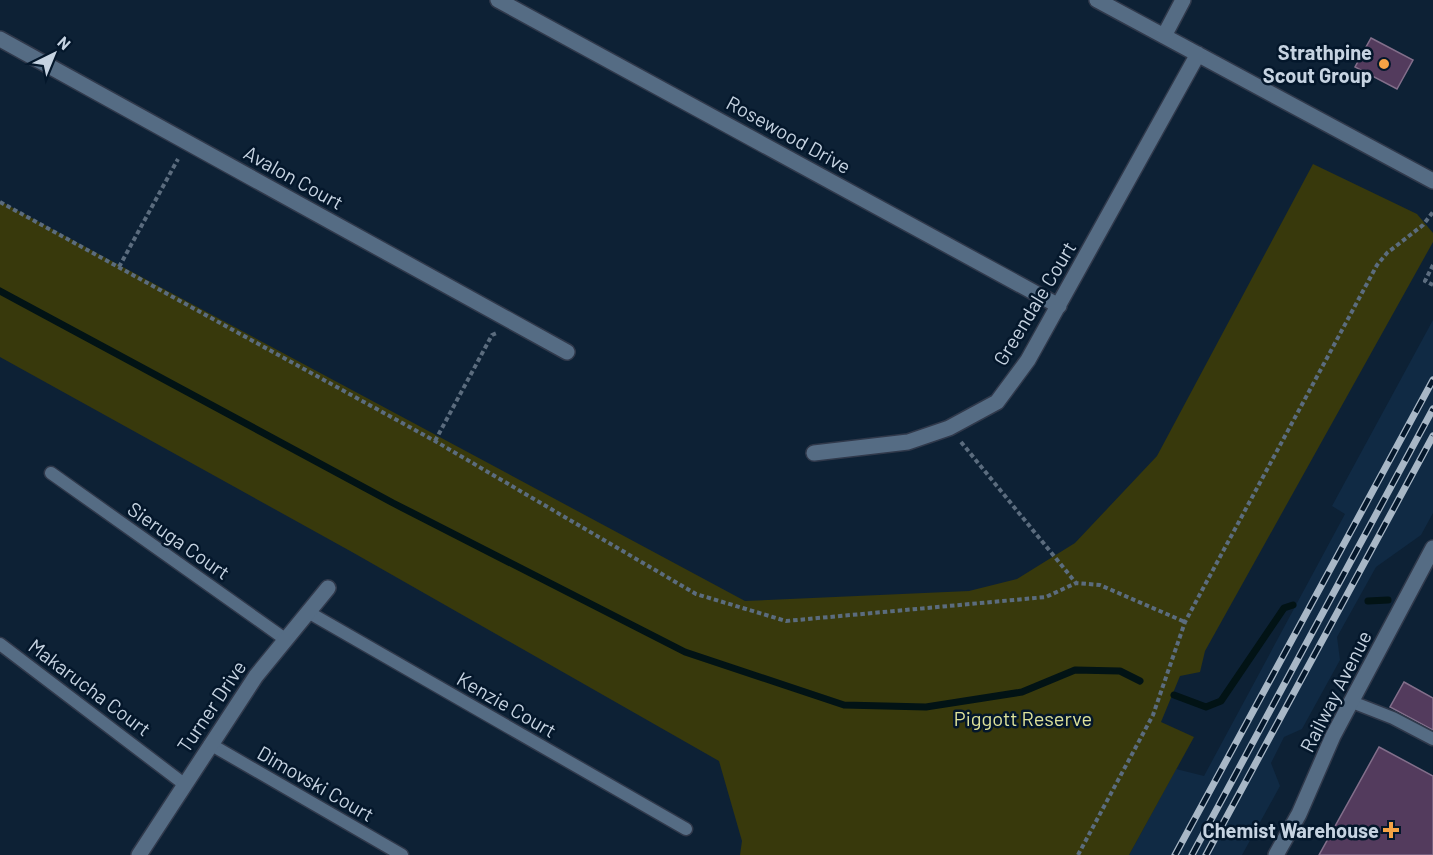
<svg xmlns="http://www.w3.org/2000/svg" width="1433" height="855" font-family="Barlow,sans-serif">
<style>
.built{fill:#102a44}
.green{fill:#38390c}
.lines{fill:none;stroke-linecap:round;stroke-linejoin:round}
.stream{stroke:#021315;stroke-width:7}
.building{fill:#533b5d;stroke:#836f8b;stroke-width:1.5}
.lane-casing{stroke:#30394b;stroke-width:15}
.street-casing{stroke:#30394b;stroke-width:18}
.path{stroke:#5b6c7e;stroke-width:4;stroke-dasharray:4.5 3;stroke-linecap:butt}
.lane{stroke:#556c84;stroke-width:12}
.street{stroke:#556c84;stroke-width:15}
.rail-casing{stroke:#a8b7c6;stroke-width:7}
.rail{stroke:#04172b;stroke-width:4.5;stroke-dasharray:14;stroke-linecap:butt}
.poi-dot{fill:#f5a345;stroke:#04172b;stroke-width:2}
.labels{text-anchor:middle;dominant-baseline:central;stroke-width:5;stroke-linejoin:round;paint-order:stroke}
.poi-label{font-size:20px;font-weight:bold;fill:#c6d3e1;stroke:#04172b;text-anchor:end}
.street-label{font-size:20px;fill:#c6d3e1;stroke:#04172b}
.park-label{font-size:20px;fill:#dfe39a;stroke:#04172b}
</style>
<rect width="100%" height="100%" fill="#0d2135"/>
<path class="built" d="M1433,320V513L1421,535L1376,567L1337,637L1340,660L1302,729L1284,737L1271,763L1280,786L1242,855H1129L1176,769L1204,776L1345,514L1332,506Z"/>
<path class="green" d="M1313,164L1417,214L1433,233V242L1205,651L1200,672L1180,676L1161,722L1194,737L1129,855H740L742,841L719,761L352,552L0,357V201L745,601L969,591L1017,579L1075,543L1157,456Z"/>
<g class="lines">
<path class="stream" d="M0,291L393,503L685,652L844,705L926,707L1022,692L1075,670L1120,671L1140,681
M1368,601L1388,600
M1174,695L1206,707L1221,701L1284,608L1293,605"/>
</g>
<path class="building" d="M1371,38L1413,60L1397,89L1355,67Z
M1404,682L1433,698V730L1390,707Z
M1379,747L1433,776V855H1319Z"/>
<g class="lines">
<g class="lane-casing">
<path id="lane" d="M51,473L285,639
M308,612L686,829
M0,644L184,784
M1352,702L1393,718L1433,739
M210,744L402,855"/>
</g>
<g class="street-casing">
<path id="street" d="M498,0L1059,306
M1097,0L1433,181
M1164,36L1183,0
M0,39L567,352
M814,453L908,442L949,428L997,402L1028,360L1198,54
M139,855L256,676L328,588
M1276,855L1299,814L1333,736L1433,548"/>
</g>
<path class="path" d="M0,202L435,441L696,594L786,621L1046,597L1076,583L1100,585L1185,622
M1433,265L1425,281L1433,285
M119,267L178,159
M435,441L492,335L497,333
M961,442L1076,583
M1078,855L1153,715L1185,622L1377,265L1387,253L1423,225L1433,212"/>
<use href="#lane" class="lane"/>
<use href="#street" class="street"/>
<g class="rail-casing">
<path id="rail" d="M1175,855L1433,380
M1192,855L1433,409
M1206,855L1433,436"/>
</g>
<use href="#rail" class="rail"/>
</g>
<g class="poi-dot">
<circle cx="1384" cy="64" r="6"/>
<path d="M1388 821h6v6h6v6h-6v6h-6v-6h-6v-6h6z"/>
</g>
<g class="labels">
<g class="poi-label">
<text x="1372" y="52">Strathpine<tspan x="1372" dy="23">Scout Group</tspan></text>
<text x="1379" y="830">Chemist Warehouse</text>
</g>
<g class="street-label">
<text transform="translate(789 134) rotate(29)">Rosewood Drive</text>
<text transform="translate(294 177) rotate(29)">Avalon Court</text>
<text transform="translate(1034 303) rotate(-59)">Greendale Court</text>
<text transform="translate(179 540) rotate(35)">Sieruga Court</text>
<text transform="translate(90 687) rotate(37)">Makarucha Court</text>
<text transform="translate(1335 691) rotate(-63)">Railway Avenue</text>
<text transform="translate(507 704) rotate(30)">Kenzie Court</text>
<text transform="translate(211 706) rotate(-56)">Turner Drive</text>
<text transform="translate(316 783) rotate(30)">Dimovski Court</text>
</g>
<g class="park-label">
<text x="1023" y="718">Piggott Reserve</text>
</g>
</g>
<g transform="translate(54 54) rotate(43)" stroke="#04172b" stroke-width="4.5" paint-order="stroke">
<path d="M0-4.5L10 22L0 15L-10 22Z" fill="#c6d3e1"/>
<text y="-9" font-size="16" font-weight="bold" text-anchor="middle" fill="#c6d3e1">N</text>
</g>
</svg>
